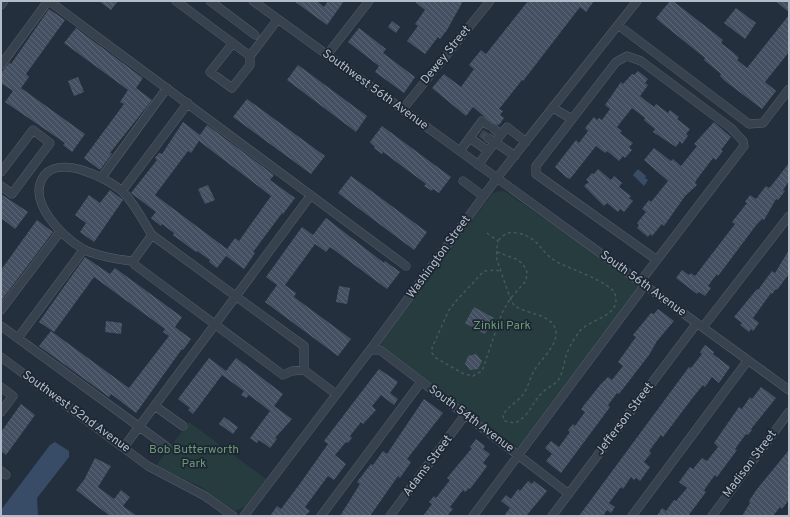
<svg xmlns="http://www.w3.org/2000/svg" width="790" height="517" font-family="Overpass,sans-serif">
<style>
.park{fill:#263c3f}
.water{fill:#394c67}
.building{fill:url(#building-back-hatch);fill-rule:evenodd}
.lines{fill:none;stroke-linecap:round;stroke-linejoin:round}
.minor-tunnel{stroke:#3a4453;stroke-width:8;stroke-dasharray:8 4;stroke-linecap:butt}
.minor-casing{stroke:#565f6c;stroke-width:9}
.path{stroke:#44595c;stroke-width:1.5;stroke-dasharray:3 3;stroke-linecap:butt}
.minor{stroke:#38414e;stroke-width:8}
.labels{text-anchor:middle;dominant-baseline:central;stroke-width:3.5;stroke-linejoin:round;paint-order:stroke}
.street-label{font-size:12px;fill:#b4bcc9;stroke:#1d2633}
.park-label{font-size:12px;fill:#6b9a76;stroke:#1d2633}
</style>
<defs>
<pattern id="building-back-hatch" width="6" height="6" patternUnits="userSpaceOnUse"><rect width="6" height="6" fill="#455162"/><path d="M-1 5l2 2M0 0l6 6M5-1l2 2" fill="none" stroke="#5d6877"/></pattern>
</defs>
<rect width="100%" height="100%" fill="#242f3e"/>
<path class="park" d="M501,191L506,192L636,282L638,290L523,445L517,447L384,350L380,342L493,193Z
M189,422L266,479L245,507L235,511L201,487L156,466Z"/>
<path class="water" d="M638,169L646,176L645,178L648,180L644,186L633,175Z
M55,442L69,451V457L37,498L38,516H1V510L50,445Z"/>
<path class="building" d="M99,1H118L111,10Z
M294,1H317L324,7L328,1H344L327,25Z
M414,1H463L447,30L440,39L438,37L425,54L407,41L418,26L415,24L425,10Z
M528,1H594L586,12L580,7L523,81L522,80L499,109L503,111L500,115L504,118L499,125L493,124L473,107L466,116L432,88L444,74L461,87L474,69L469,65L481,50L486,54Z
M670,1H673L718,36L723,40L721,43L734,53L739,58L737,60L747,68L789,15V52L765,82L776,91L762,109L725,81L720,76L721,74L704,60L705,58L659,21L656,18Z
M775,1H789V12Z
M736,8L756,23L745,39L724,23Z
M49,9L65,20L26,74L29,77L21,88L85,134L72,152L63,145L65,143L5,102L13,91L1,83V73L9,63L11,64Z
M392,21L400,27L396,33L388,27Z
M76,28L143,78L136,88L152,100L110,153L112,154L100,170L84,158L124,104L120,102L128,90L64,43Z
M359,28L386,49L383,53L415,77L404,93L375,72L379,66L348,42Z
M298,65L367,116L356,132L287,80Z
M638,71L648,79L645,83L648,85L640,96L654,107L656,104L668,113L670,110L679,117L677,119L690,129L686,134L688,136L682,144L680,141L676,147L653,132L655,129L644,120L645,118L632,108L617,127L622,131L620,133L633,143L629,147L632,150L625,158L623,156L619,161L607,151L605,153L596,146L570,179L566,177L555,167L576,140L579,143L588,131L585,128L594,117L597,120L599,118L602,120L610,109L605,105L621,82L623,84L632,74L634,75Z
M78,77L84,92L74,96L68,81Z
M247,99L325,156L311,174L233,117Z
M183,122L200,135L207,125L274,175L270,180L295,198L283,214L282,213L253,252L255,253L244,269L226,256L217,268L209,262L210,260L197,251L196,252L173,235L174,233L162,224L161,226L151,218L156,212L131,193L157,160L155,158L159,153L162,154ZM199,141L271,196L239,241L235,238L227,249L155,195L188,151L191,153Z
M714,122L731,137L721,150L723,151L716,160L713,158L697,179L695,183L697,185L685,196L664,226L662,224L652,236L650,234L648,237L637,228L639,225L637,223L646,212L642,209L649,200L651,202L668,181L644,160L654,148L671,161L673,159L681,166L697,146L694,144Z
M382,126L451,177L439,193L433,189L432,191L424,186L426,184L383,152L382,154L374,148L375,147L370,142Z
M789,163V181L783,190L785,191L778,200L776,199L764,220L762,219L757,224L718,276L717,274L708,286L711,288L705,296L699,292L697,294L676,278L682,270L689,275L691,273L695,276L735,224L732,222L747,203L745,202L750,195L756,199L766,186L769,188L772,185Z
M598,169L611,180L614,176L622,183L619,187L631,196L629,198L633,201L624,212L620,209L618,212L607,203L604,206L584,186L589,182L586,180L592,173L594,174Z
M351,176L427,232L414,250L338,193Z
M208,185L215,200L205,204L198,189Z
M110,190L123,200L94,242L80,232L86,223L75,215L89,195L100,203Z
M1,194L28,212L15,229L1,218Z
M326,218L384,263L385,261L400,272L387,289L330,247L326,252L315,244L285,285L296,293L294,297L351,339L338,356L265,302L277,285L266,277L302,227L313,235Z
M37,220L53,232L1,301V270Z
M789,250V274L777,290L776,289L772,294L771,293L753,318L759,323L753,331L751,329L749,332L740,325L742,323L734,317L757,289L758,290L772,271L775,273Z
M85,257L110,274L115,268L182,317L175,327L191,339L183,350L182,349L136,413L111,394L109,397L39,346L51,331L129,388L169,336L163,332L165,329L94,277L54,332L39,322Z
M339,286L350,288L347,304L336,302Z
M474,307L494,318L485,334L465,323Z
M658,309L674,321L657,341L649,355L619,394L617,393L608,405L610,407L561,473L546,461L552,454L545,448L551,441L559,447L570,432L568,430L573,424L575,426L585,412L581,409L600,385L608,377L612,380L623,366L618,362L636,337L633,335L651,313L654,314Z
M106,321L122,323L121,334L105,332Z
M705,345L714,352L713,354L730,367L719,383L712,377L705,387L703,385L694,396L663,437L661,435L649,451L651,453L644,462L650,467L640,481L636,478L634,480L631,477L623,489L621,487L609,503L615,507L611,513L607,510L603,516H579L689,367L691,368L702,354L700,352Z
M476,354L482,361L478,369L470,370L465,364L468,356Z
M209,358L226,371L236,358L283,394L274,406L292,419L275,438L277,439L270,448L259,440L257,443L250,438L270,411L249,395L246,398L241,395L244,391L222,375L193,414L188,410L190,408L178,399Z
M379,369L398,382L390,393L398,399L394,405L381,395L372,406L376,410L363,424L361,422L350,436L352,438L348,443L346,442L335,455L346,464L334,480L328,476L305,507L310,511L305,516H270L277,506L281,509L299,485L328,444L324,441Z
M761,387L776,398L751,429L752,430L748,435L746,434L735,449L737,450L717,477L715,475L704,490L706,492L688,516H657L662,508L666,511L674,500L676,501L687,488L679,482L690,467L693,469L702,458L707,461L718,447L714,443L739,407L742,409L750,397L752,399Z
M424,399L443,413L407,459L411,462L400,478L398,476L370,516H340L360,484L357,482L371,464L373,465L383,451L387,454Z
M21,404L35,415L6,455L1,451V432Z
M224,417L238,427L233,434L219,424Z
M476,439L485,446L483,449L490,454L483,463L487,466L485,469L470,489L469,488L465,492L463,490L450,507L453,509L447,516H423L432,504L429,502L434,496L436,498L450,480L447,478L472,448L470,447Z
M789,450V500L782,509L780,507L773,516H742L750,503L749,501L757,489Z
M95,458L111,466L98,487L114,499L121,490L130,497L123,506L137,516H110L76,490L84,480Z
M528,481L532,484L534,481L547,491L526,516H504L510,508L501,501L506,495L511,499L518,489L520,491Z"/>
<g class="lines">
<path class="minor-tunnel" d="M481,133L488,138"/>
<g class="minor-casing">
<path id="minor" d="M49,1L406,266
M176,1L250,56
M210,1L255,35
M253,1L789,390
M1,5L4,1
M618,25L749,124L763,123L789,89
M233,43L210,72L232,88L250,65V56L278,19
M327,55L369,1
M1,65L48,1
M553,108L572,119
M402,110L490,1
M494,129L501,134
M470,138L488,151
M460,151L482,121L488,125
M515,156L495,142L507,127L526,142
M478,165L495,142L488,138
M1,172L33,130L50,143L12,194L1,186
M102,177L167,88
M463,181L483,196
M122,191L188,103
M152,235L133,261C119,260 94,255 83,249C63,237 29,204 42,179C56,152 108,178 123,192C135,204 143,221 152,235L304,346V370
M133,261L135,265L283,375L292,371L304,370L336,394
M640,282L744,146L743,141L731,128L641,61L627,56L616,62L536,166V174L657,260
M1,310L60,232
M1,326L167,447
M703,327L789,216
M18,338L84,249
M370,350H380L569,494
M1,357L148,466L205,496L233,516
M1,387L13,396L1,412
M155,406L183,426
M124,447L311,195
M1,471L6,475
M244,516L370,350L497,178L637,1
M321,516L421,382
M390,516L465,415
M473,516L645,285
M552,516L697,323
M632,516L748,360
M712,516L789,412"/>
</g>
<path class="path" d="M487,233L498,241C497,247 496,254 497,260C499,265 511,303 514,305C525,315 557,313 556,335C555,348 540,360 534,371C530,378 528,387 524,393C518,402 508,406 503,415L504,421L515,423C531,415 531,403 543,392C548,387 555,385 559,379C563,372 564,363 566,356C569,347 574,339 579,332C590,318 622,317 615,294C612,283 571,269 559,263C540,254 541,238 518,233C508,231 504,234 498,241
M497,252L516,259L523,264L527,272L526,281L510,299L502,313L482,371L473,376L464,374L436,358L432,353V348L449,310L456,301L484,271L496,270L502,272"/>
<use href="#minor" class="minor"/>
</g>
<g class="labels">
<g class="street-label">
<text transform="translate(446 55) rotate(-51)">Dewey Street</text>
<text transform="translate(375 90) rotate(36)">Southwest 56th Avenue</text>
<text transform="translate(439 257) rotate(-54)">Washington Street</text>
<text transform="translate(643 284) rotate(36)">South 56th Avenue</text>
<text transform="translate(76 412) rotate(36)">Southwest 52nd Avenue</text>
<text transform="translate(471 419) rotate(37)">South 54th Avenue</text>
<text transform="translate(625 419) rotate(-53)">Jefferson Street</text>
<text transform="translate(750 464) rotate(-53)">Madison Street</text>
<text transform="translate(428 466) rotate(-53)">Adams Street</text>
</g>
<g class="park-label">
<text x="502" y="326">Zinkil Park</text>
<text x="194" y="450">Bob Butterworth<tspan x="194" dy="14">Park</tspan></text>
</g>
</g>
<rect width="790" height="517" fill="none" stroke="#b4bcc9" stroke-width="4"/>
</svg>
